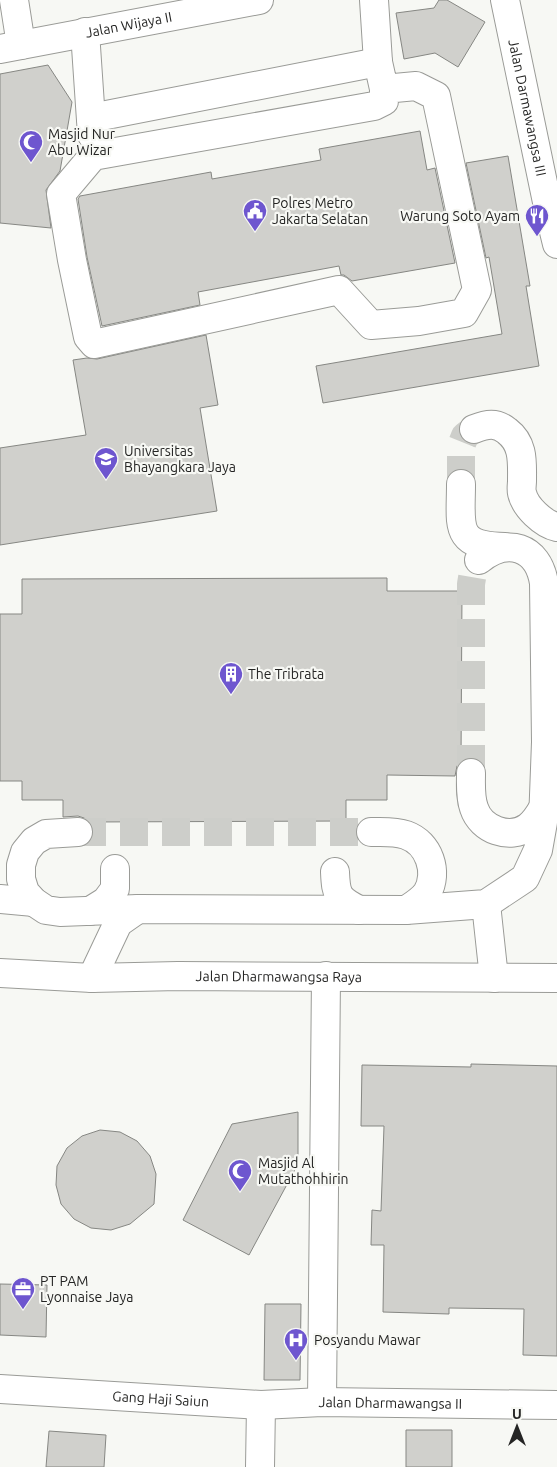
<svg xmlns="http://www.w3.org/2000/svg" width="557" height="1467" font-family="Ubuntu,sans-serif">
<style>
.building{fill:#d0d0cc;stroke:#868783}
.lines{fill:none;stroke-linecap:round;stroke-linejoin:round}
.minor-tunnel{stroke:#cdceca;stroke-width:28;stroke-dasharray:28 14;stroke-linecap:butt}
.minor-casing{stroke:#9a9b97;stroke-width:30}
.minor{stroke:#fff;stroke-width:28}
.labels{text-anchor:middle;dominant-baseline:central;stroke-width:4.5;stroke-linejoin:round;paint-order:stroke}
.street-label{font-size:14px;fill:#252524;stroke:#f7f8f4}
.poi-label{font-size:14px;fill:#252524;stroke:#f7f8f4;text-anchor:start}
</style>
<rect width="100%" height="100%" fill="#f7f8f4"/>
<path class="building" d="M439,0H447L485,22L458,67L435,53L404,59L396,13L434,8Z
M48,65L72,102L60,171L46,190L51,228L0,223V74Z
M420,131L427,170L435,168L455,263L352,281L344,275H341L339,266L198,292L200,305L102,326L87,257L78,199L80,196L211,172L212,179L321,160L319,149Z
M508,156L530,286H526L539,366L323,403L316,366L502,334L489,257L486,258L466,163Z
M206,335L218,405L200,408L217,511L0,545V448L86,435L73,360L87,358L97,359Z
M387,578V591H462L461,761L457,766L455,776L387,775V800H346V821L90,822L84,818L78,816L63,817V800H22V781H0V614H22V579Z
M471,1064L557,1066V1356L523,1355L524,1309L449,1308V1314L383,1312L384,1245H371L372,1210L381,1211L384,1126H361L362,1065L471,1067Z
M298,1112V1164L249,1255L183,1220L232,1124Z
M100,1130L120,1132L137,1141L150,1156L156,1174L154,1204L130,1224L111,1230L91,1228L74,1219L61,1204L56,1185L57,1166L67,1148L82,1136Z
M0,1284L47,1285L46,1337L0,1335Z
M265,1304H301L300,1380H264Z
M406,1430H452V1467H406Z
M49,1431L106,1435L104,1467H46Z"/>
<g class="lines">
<path class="minor-tunnel" d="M461,484V446L465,436L474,429
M471,773V584L473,572L479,560
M78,832H371"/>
<g class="minor-casing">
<g id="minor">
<path d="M14,0L21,45"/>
<path d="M374,0L378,62L384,89V101L374,106L93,156L61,194L72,260L88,337L94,344L339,290L371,325L419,321L464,313L477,290L436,96L416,86L384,89"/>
<path id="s1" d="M505,0L548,207L557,244"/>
<path d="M85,32L92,135"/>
<path id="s2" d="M0,49L259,0"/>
<path d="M91,118L378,62"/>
<path d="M474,429C487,424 496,422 507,431C524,444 522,462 522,481C522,484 521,489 522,493C525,507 543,524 557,527"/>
<path d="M461,484C461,526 453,546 505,547"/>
<path d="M471,773C471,785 470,797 474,808C481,830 510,840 528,827C535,822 539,815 543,808"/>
<path d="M78,832L46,834L34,841L25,852L21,865V879L25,892L34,902L46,910L60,912L138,909L406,910L486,904L525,878L538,850L543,822L546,742L544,583C538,546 507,537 479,560"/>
<path d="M371,832C382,832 395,831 406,835C429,843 439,872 427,893C421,901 414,905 406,910"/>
<path d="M335,872C336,896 338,899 359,910"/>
<path d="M0,899L34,902"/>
<path d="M486,904L494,978"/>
<path d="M90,911L106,901L115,889V869"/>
<path id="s3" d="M0,973L92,978L178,976L557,978"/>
<path d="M92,978L118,923L138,909"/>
<path id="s4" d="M0,1389L261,1405L322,1402L557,1405"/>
<path d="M322,1402L326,976"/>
<path d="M260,1467L261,1405"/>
</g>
</g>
<use href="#minor" class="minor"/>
</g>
<defs>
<g id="mosque-pin" transform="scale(1.25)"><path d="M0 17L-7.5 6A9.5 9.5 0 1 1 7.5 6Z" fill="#6e56cf" stroke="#f7f8f4"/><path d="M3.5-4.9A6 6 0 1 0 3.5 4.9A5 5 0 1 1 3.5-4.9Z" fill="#fff"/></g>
<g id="civic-pin" transform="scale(1.25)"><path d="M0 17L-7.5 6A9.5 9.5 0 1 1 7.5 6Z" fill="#6e56cf" stroke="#f7f8f4"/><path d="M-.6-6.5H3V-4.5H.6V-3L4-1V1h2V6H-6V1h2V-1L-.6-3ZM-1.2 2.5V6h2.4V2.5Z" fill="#fff"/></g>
<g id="restaurant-pin" transform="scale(1.25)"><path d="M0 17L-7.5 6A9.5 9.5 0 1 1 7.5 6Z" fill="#6e56cf" stroke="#f7f8f4"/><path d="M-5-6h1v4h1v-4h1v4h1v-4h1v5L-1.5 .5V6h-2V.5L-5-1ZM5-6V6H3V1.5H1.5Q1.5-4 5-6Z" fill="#fff"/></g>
<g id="university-pin" transform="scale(1.25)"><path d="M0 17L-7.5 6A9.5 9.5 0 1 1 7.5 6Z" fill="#6e56cf" stroke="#f7f8f4"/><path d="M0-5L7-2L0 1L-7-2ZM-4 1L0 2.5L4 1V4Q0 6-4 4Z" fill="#fff"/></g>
<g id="building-pin" transform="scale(1.25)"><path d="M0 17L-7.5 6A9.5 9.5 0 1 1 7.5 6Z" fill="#6e56cf" stroke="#f7f8f4"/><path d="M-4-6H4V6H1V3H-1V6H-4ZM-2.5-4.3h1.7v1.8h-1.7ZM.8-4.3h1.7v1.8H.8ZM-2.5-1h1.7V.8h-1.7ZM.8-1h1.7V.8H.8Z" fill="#fff"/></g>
<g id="office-pin" transform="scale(1.25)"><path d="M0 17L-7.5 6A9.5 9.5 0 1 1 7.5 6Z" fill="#6e56cf" stroke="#f7f8f4"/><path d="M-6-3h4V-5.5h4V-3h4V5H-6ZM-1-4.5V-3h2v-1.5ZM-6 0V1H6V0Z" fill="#fff"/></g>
<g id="hospital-pin" transform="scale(1.25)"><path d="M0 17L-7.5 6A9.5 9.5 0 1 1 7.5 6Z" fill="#6e56cf" stroke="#f7f8f4"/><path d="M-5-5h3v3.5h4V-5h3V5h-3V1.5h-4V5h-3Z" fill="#fff"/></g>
</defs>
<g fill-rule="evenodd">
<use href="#mosque-pin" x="31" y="142"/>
<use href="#civic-pin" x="255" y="211"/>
<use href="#restaurant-pin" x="537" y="216"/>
<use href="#university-pin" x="106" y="459"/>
<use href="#building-pin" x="231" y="674"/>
<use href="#mosque-pin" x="240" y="1171"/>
<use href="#office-pin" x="23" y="1289"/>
<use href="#hospital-pin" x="296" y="1340"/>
</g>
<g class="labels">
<g class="street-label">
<text stroke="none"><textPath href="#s2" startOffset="131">Jalan Wijaya II</textPath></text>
<text stroke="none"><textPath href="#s1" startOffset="110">Jalan Darmawangsa III</textPath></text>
<text stroke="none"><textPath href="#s3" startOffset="279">Jalan Dharmawangsa Raya</textPath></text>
<text stroke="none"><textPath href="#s4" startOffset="161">Gang Haji Saiun</textPath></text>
<text stroke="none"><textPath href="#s4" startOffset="391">Jalan Dharmawangsa II</textPath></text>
</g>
<g class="poi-label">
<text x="48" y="134">Masjid Nur<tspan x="48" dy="16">Abu Wizar</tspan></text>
<text x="272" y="203">Polres Metro<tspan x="272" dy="16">Jakarta Selatan</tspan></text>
<text x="520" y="216" text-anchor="end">Warung Soto Ayam</text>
<text x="124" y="451">Universitas<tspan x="124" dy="16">Bhayangkara Jaya</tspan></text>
<text x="248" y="674">The Tribrata</text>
<text x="258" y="1163">Masjid Al<tspan x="258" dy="16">Mutathohhirin</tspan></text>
<text x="40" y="1281">PT PAM<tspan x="40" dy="16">Lyonnaise Jaya</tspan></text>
<text x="314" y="1340">Posyandu Mawar</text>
</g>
</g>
<g transform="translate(517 1427)" stroke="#f7f8f4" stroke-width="4" paint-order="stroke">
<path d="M0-4L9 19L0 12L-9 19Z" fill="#252524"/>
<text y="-8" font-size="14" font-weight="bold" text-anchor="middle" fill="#252524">U</text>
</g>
</svg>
